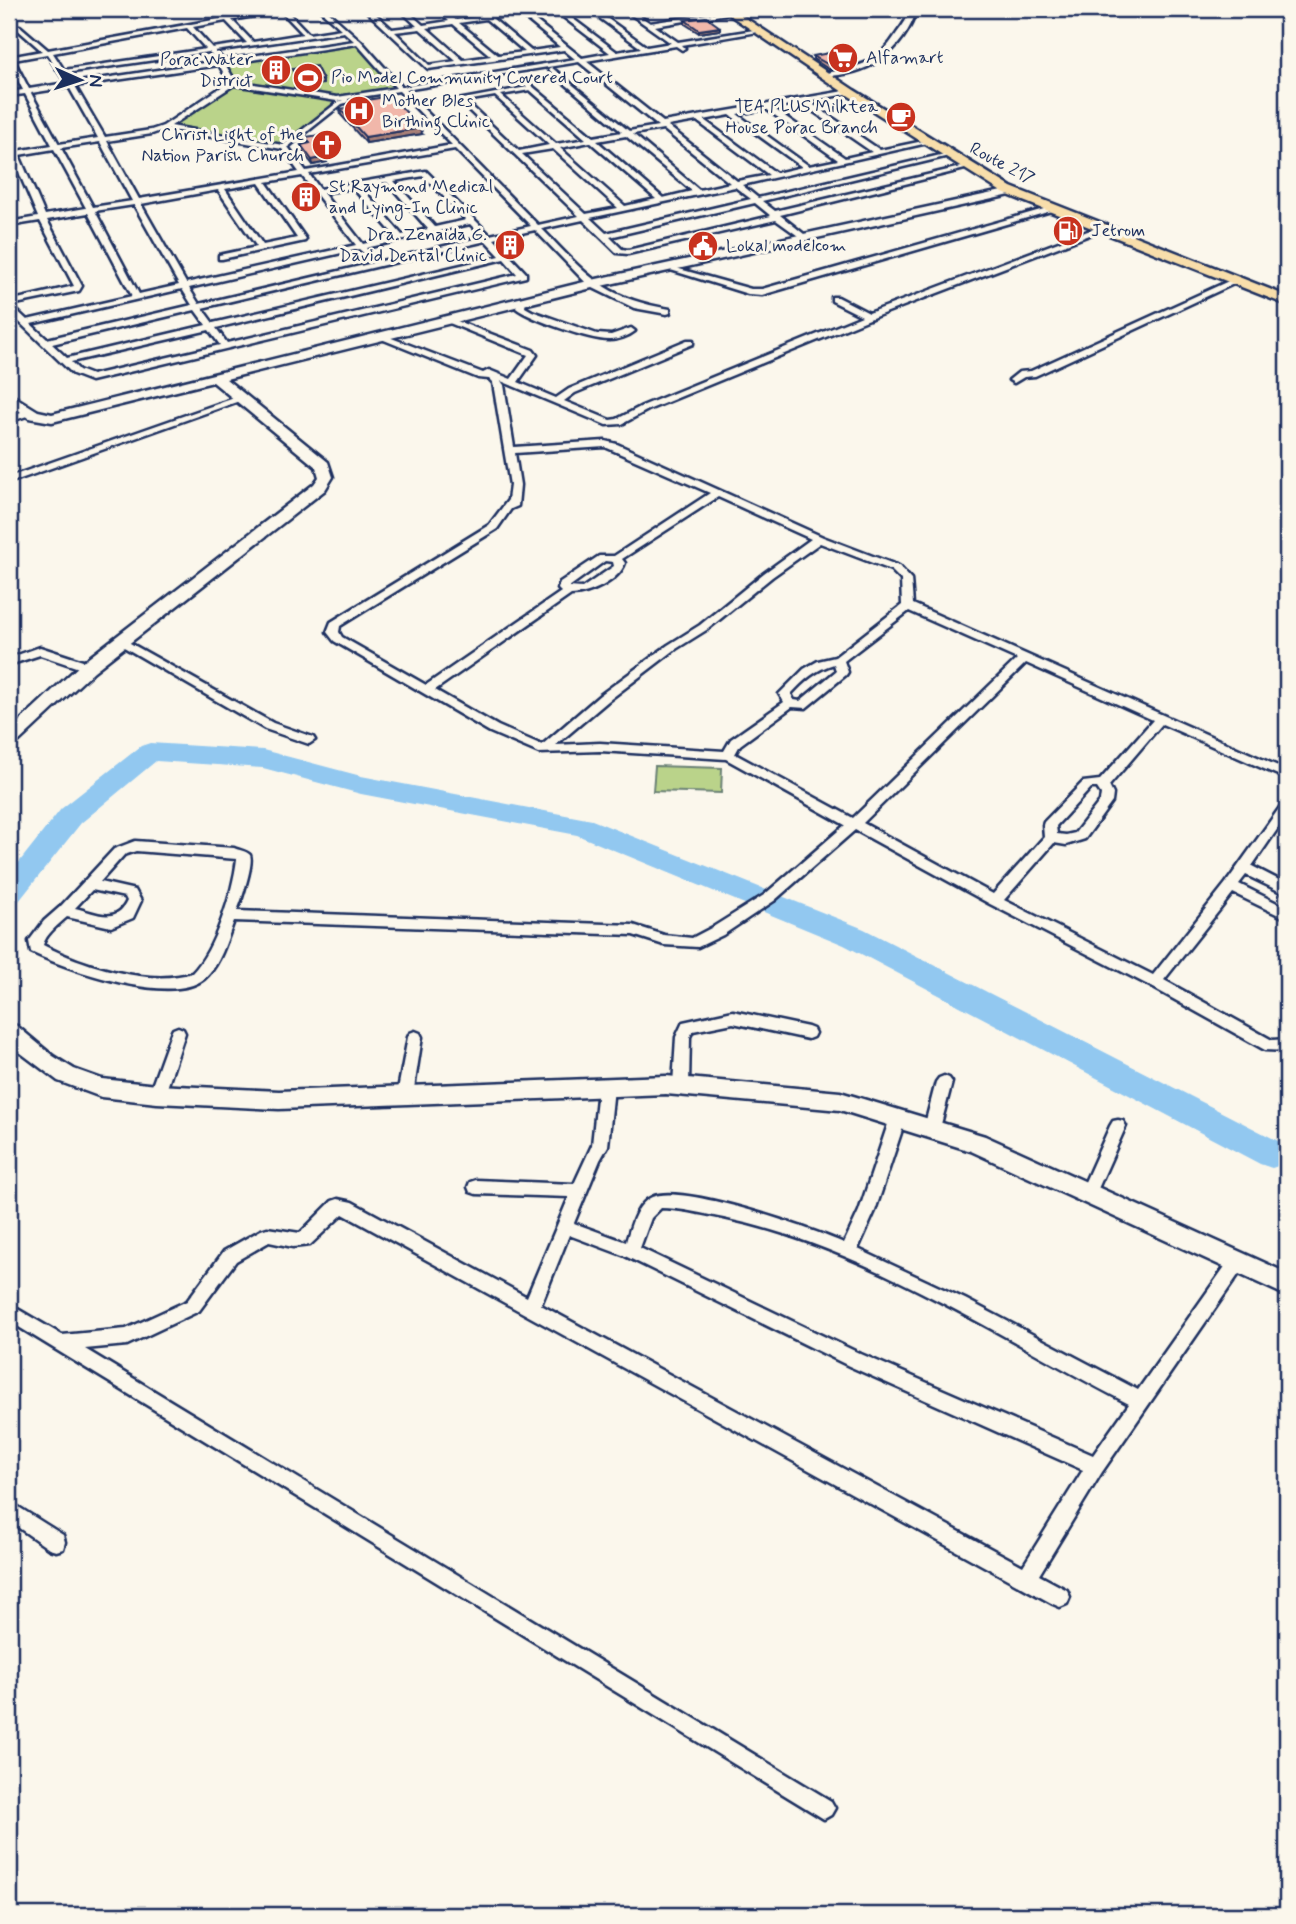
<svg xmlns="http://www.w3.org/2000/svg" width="1296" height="1924" font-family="Mynerve,sans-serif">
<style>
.green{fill:#bad38a;stroke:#6a8174;stroke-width:2}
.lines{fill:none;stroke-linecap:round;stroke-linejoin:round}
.river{fill:#92c8f0;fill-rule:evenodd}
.street-casing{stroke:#1b2f5e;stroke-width:5}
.secondary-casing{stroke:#1b2f5e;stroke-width:5}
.primary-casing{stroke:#1b2f5e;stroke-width:5}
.street{fill:#fbf7ec;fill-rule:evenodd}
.secondary{fill:#fbf7ec;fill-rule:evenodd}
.primary{fill:#f8deab;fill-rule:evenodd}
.wall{fill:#cf9d92;stroke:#1b2f5e;stroke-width:2}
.shaded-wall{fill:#a98077;stroke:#1b2f5e;stroke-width:2}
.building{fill:#f1b7aa;stroke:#1b2f5e;stroke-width:2}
.labels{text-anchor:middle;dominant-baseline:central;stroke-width:6;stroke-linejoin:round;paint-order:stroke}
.far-poi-label{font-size:18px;fill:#1b2f5e;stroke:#fbf7ec;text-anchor:start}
.far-street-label{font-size:18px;fill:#1b2f5e;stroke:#fbf7ec}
</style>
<rect width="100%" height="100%" fill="#fbf7ec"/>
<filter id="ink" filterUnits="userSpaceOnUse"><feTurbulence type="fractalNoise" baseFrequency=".0143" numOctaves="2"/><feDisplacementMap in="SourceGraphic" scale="14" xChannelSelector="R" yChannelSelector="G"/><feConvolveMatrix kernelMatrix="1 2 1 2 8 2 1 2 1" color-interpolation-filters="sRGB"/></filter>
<g filter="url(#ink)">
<path class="green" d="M359,42L401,90L338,100L340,103L284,147L165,127L232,83L221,62Z
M655,766L722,768L721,793L653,791Z"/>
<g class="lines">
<path class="river" d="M150,743L263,750L361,776L592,820L864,929L1284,1144L1287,1157L1284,1164L1272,1168L1260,1164L844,945L577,835L361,794L263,768L156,761L81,823L19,901L9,904V875L61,809L141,746Z"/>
<g class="street-casing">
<path id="street" d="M273,9H285L309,34L341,29L319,9H325L361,41L402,87L575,59L564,50L428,69L364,9H370L392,29L417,26L399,9H405L423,25L449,21L436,9H442L456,20L482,16L474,9H480L488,15L516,11L514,9H520L527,14L553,9H577L564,12L617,52L641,48L587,9H594L647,47L671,43L623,9H630L650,23L731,10L733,13L655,26L678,42L760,29L763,31L682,45L685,48L682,50L676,46L586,61L663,122L850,90L852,93L808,101L880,150L928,140L932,142L742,185L758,198L949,153L953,155L762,201L775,211L969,165L973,167L780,215L804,234L805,236L801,238L776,220L628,254L617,253L583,220L542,229C587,275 603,298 670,309V313L667,314L634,308L589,286L535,230L494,239L526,273V277L91,381L73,374L9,312V301L74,286L40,221L9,226V222L38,217L12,156H9L11,152L9,137L13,139L17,151L52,145L25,94L9,96V92L23,90L9,63V57L42,51L17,29L9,30V26H20L48,50ZM281,11L303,34L253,42L232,20ZM558,13L610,53L582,58L531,17ZM520,14L560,47L531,51L492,18ZM486,19L525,52L498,55L459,23ZM226,21L247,43L212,48L193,27ZM453,24L491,56L463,60L427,28ZM187,28L206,49L64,70L53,53ZM420,29L456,61L429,65L395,32ZM344,32L354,41L223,60L215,51ZM357,44L396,88L337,97L235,81L225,64ZM209,52L217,61L72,83L66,73ZM47,54L66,83L29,89L14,60ZM579,62L658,126L629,131L551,67L549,70L622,132L593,137L525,80L522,82L527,87L458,100L579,216L538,225L405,90ZM219,65L229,82L163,126L151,130L105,137L75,86ZM234,85L337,101L343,100L338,102L283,145L171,126ZM69,87L98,138L59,144L31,93ZM530,90L586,139L556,144L501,95ZM399,91L452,145L306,171L288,147L342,104L349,102L348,99ZM495,96L549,145L519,151L466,101ZM801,103L872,152L845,158L773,108ZM766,109L838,160L809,166L737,114ZM730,115L802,167L776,173L704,120ZM697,121L769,175L737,181L668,126ZM166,129L282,149L299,172L139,199L107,141L152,134ZM663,129L730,183L699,190L633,134ZM626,136L692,191L663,198L597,141ZM100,142L132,201L93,207L61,148ZM590,142L656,199L625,206L560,148ZM54,149L86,208L45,215L19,155ZM455,149L531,226L490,235L426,171L320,189L309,174ZM553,149L618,208L586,214L522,154ZM302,176L356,245L186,283L141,204L218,190L257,247L219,255V259H222L305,241L306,239L266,182ZM424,176L466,220L435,227L394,181ZM387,182L428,229L402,235L360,186ZM259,183L297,238L263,245L225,189ZM735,187L751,199L606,233L590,218ZM353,188L395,236L363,244L323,193ZM755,203L771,216L628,250L622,249L610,237ZM134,205L179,285L139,294L95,211ZM88,213L132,296L27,320L11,305L79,291L82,286L47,220ZM470,224L483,237L199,304L189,288L359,249L366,255L370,253L366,248ZM486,241L500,256L213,323L202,308ZM504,259L517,274L227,343L216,328ZM182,289L192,305L47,339L31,324ZM195,310L206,325L67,358L52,344ZM209,330L220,345L92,375L79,370L71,362Z
M911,9H917C903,53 868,76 823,76V74C858,66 876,66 897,33C903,25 908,18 911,9Z
M1051,207L1058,209L762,295L748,294L661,267L665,265L751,289H762Z
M1101,226L1108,228L872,318L648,410L622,424L606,425L501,381L504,385L514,447L605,441L617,444L823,537L899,566L911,579L913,604L1287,770V779L1162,724L1109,786L1113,794L1112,802L1085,839L1066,845L1054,843L1004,900L1153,975L1226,883L1283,803L1287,802V815L1252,866L1287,884V895L1246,875L1239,884L1287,908V919L1233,893L1164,980L1272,1040L1287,1039V1051L1265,1050L1150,986L990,904L855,830L774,901L723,935L698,947L664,945L633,935L234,921C227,939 220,966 204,979C170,1006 66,969 31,952L29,941L44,921L60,907L114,849L135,841L234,848C238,850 247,851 250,855C254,863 241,902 237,911L633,925L664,935L692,938L713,927L764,895L845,825L726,759L600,751L539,753L490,732L334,641L327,632L331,622L489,525L508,500L510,485L493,383L489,379L478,378L374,336L381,334L483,373L489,370L511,379L528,355L442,320L449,318L533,350L537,355L518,382L556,398L569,389L687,340H693V344L575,393L564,401L610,420L617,419L642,406L862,316L832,301V297H838L869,313ZM605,447L710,493L614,556H599L560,582L558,589L561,592L426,685L342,637L339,632L340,626L497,529L511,509L518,506L520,485L515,453ZM718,497L811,539L764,573L700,625L668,645L600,695L542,745L498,726L435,690L571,595C589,595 619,581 625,563L622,559ZM820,543L891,570L901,580L902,605L835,657L818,661L804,669L779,694L784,702L731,739L724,751L600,743L556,745L608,701L676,649L708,629L772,577ZM605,561L613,562L614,566L582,588L569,587ZM909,611L1017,659L853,818L735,754L740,745L792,707L806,708L846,675L848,672L844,661ZM1026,663L1153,720L1100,780L1083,782L1044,822L1043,825L1044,837L993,894L863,823ZM834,664L836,671L800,701L794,700L791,694C803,681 816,669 834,664ZM1091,788H1097L1101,794L1100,801L1075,833L1066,835L1057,834L1056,826ZM136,851L237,859C233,892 215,950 192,973C149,987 82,965 43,945C46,934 58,925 67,917L111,927L133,918L141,901L135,890L100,882L124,855ZM92,890L125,897L127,901C116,925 96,913 75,908Z
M1233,279L1240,281L1035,376L1024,377L1014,383L1009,380L1019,372L1031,371Z
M520,300H526L525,307L532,311L597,334L611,335L631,328L635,331C629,336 618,340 610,340C591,341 530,319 516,308Z
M237,397L245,399L9,483V477Z
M30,409L35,412L33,414L9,422V416Z
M121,638L273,723L313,737L315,740L309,744L265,729L117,643V639Z
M40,647L92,664L94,667L88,671L40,655L9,665V658Z
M733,1011L808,1027L813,1029L815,1033L813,1037L808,1039L733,1023L693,1031L690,1037L689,1085L686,1089L681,1091L676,1089L673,1085L676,1037L683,1022Z
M178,1027L183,1029L185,1033L165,1094L162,1098L157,1100L152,1098L149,1094L171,1033L173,1029Z
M415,1031L420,1033L422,1037L413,1095L410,1099L405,1101L400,1099L397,1095L408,1037L410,1033Z
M944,1076L949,1078L952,1082L940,1128L937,1133L932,1134L927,1133L924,1128L936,1082L939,1078Z
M606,1082L611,1084L614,1088L608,1146L600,1160L574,1223L626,1242C631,1226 636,1204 652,1197C682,1183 812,1229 844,1243L859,1211L890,1118L893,1114L898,1112L903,1114L906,1118L875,1211L858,1249L965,1299L1138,1390L1231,1258L1237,1256L1243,1258L1245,1263L1243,1268L1102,1472L1039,1575L1067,1590L1070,1597L1067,1604L1060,1607L1053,1604L343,1214L310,1245L293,1247L269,1242L236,1261L199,1311L127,1345L85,1349L831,1801L835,1808L831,1815L824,1819L9,1321V1304L62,1335L126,1329L187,1301L224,1251L261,1230L267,1228L300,1233L332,1201L338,1199L352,1202L527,1297L569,1197L476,1194L470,1192L468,1187L470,1182L476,1180L574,1184L592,1145L598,1088L601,1084ZM661,1208C681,1208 704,1214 724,1218C865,1247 1001,1338 1129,1404L1093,1455L861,1354L640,1248L651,1218ZM569,1235L625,1256L849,1366L1083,1470L1023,1566L541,1305Z
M1118,1120L1123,1121L1126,1126L1096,1193L1094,1198L1088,1200L1082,1198L1080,1193L1110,1126L1113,1121Z
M9,1501L63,1535L65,1542L63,1549L56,1551L49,1549L9,1521Z"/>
</g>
<g class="secondary-casing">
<path id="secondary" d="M1011,189L1015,190V194L592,288L226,379L328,462L333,477L325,490L94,671L15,745L9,747V731L82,663L314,484L319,477L316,467L213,382L52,422L29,418L9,403V393L38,411L52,414L592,280Z
M9,1023L17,1026L53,1056L74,1069L102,1079L157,1085L279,1091L666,1076L840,1092L985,1136L1287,1273V1296L971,1151L840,1110L666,1094L279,1109L157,1103L101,1097L58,1081L9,1044Z"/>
</g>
<g class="primary-casing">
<path id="primary" d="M721,9H732L854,90L1011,187L1287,296V305L1003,193L846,94Z"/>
</g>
<use href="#street" class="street"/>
<use href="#secondary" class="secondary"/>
<use href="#primary" class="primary"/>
</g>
<path class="wall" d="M685,20L720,27V30L699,33L685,24Z
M813,56L851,62L850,65L830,70L813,59Z
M348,103L422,134L366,143L341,115L340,109L348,108Z
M306,137L337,148V153L326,157L327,162L313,165L301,150V145L308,144Z"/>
<path class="shaded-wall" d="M720,27V30L699,33V30Z
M851,62L850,65L830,70L831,66Z
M323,80V84L299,86L298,83Z
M421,128L422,134L366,143L365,137Z
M337,148V153L323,158V152Z
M326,157L327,162L313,165L312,160Z"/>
<path class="building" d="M706,17L720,27L699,30L685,20Z
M834,52L851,62L831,66L813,56Z
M316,66L323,80L298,83L292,69Z
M391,96L421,128L365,137L340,109L351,108L348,103Z
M326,134L337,148L323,152L326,157L312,160L301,145L310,143L306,137Z"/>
</g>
<defs>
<g id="supermarket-disc" transform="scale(1.575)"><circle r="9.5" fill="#c8321e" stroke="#fbf7ec"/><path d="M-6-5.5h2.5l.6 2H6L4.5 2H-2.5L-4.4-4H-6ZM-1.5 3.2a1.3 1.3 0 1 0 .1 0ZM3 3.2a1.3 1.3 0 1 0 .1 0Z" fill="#fff"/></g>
<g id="building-disc" transform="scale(1.575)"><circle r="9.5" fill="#c8321e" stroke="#fbf7ec"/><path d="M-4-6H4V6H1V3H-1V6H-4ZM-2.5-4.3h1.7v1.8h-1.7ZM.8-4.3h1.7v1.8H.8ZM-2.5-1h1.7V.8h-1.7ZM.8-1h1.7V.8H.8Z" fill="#fff"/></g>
<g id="stadium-disc" transform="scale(1.575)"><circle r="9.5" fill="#c8321e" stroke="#fbf7ec"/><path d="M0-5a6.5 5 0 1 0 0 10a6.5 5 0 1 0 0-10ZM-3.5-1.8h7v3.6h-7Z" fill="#fff"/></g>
<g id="hospital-disc" transform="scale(1.575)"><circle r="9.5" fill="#c8321e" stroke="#fbf7ec"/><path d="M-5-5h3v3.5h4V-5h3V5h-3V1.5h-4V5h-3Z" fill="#fff"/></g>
<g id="cafe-disc" transform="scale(1.575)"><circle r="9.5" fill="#c8321e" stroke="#fbf7ec"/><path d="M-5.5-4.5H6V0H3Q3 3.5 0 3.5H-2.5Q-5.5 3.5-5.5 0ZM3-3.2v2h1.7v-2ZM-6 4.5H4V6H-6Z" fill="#fff"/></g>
<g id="church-disc" transform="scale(1.575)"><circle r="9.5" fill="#c8321e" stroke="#fbf7ec"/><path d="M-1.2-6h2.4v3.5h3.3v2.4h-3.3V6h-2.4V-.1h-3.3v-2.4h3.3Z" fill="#fff"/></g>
<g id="fuel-disc" transform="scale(1.575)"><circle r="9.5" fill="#c8321e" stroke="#fbf7ec"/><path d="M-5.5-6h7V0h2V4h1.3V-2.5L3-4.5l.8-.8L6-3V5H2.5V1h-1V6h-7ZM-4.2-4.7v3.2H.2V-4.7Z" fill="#fff"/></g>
<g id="civic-disc" transform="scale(1.575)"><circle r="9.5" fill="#c8321e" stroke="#fbf7ec"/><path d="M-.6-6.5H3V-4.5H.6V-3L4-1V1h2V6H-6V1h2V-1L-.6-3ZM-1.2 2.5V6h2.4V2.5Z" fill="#fff"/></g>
</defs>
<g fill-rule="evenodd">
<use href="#supermarket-disc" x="843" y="58"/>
<use href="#building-disc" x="276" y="70"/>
<use href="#stadium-disc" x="308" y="78"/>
<use href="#hospital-disc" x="359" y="111"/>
<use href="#cafe-disc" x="901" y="117"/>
<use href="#church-disc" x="327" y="145"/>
<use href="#building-disc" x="306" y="197"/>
<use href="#fuel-disc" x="1068" y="231"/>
<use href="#building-disc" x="510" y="245"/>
<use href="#civic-disc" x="703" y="246"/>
</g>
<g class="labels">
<g class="far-poi-label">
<text x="866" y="58">Alfamart</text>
<text x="253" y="60" text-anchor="end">Porac Water<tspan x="253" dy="21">District</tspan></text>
<text x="331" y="78">Pio Model Community Covered Court</text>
<text x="382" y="101">Mother Bles<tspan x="382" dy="21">Birthing Clinic</tspan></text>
<text x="878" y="107" text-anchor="end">TEA PLUS Milktea<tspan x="878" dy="21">House Porac Branch</tspan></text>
<text x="304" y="135" text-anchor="end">Christ Light of the<tspan x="304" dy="21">Nation Parish Church</tspan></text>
<text x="329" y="187">St Raymond Medical<tspan x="329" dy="21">and Lying-In Clinic</tspan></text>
<text x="1091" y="231">Jetrom</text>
<text x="487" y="235" text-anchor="end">Dra. Zenaida G.<tspan x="487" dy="21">David Dental Clinic</tspan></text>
<text x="726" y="246">Lokal modelcom</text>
</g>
<g class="far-street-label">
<text transform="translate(1002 164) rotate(28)">Route 217</text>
</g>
</g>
<rect width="1296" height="1924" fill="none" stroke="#fbf7ec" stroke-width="35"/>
<rect x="18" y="18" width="1261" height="1889" fill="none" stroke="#1b2f5e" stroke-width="2.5" filter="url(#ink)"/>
<g transform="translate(80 80) rotate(93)" stroke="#fbf7ec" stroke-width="5" paint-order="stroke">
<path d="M0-5L12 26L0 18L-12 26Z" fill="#1b2f5e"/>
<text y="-10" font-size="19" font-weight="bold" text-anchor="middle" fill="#1b2f5e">N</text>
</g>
</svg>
